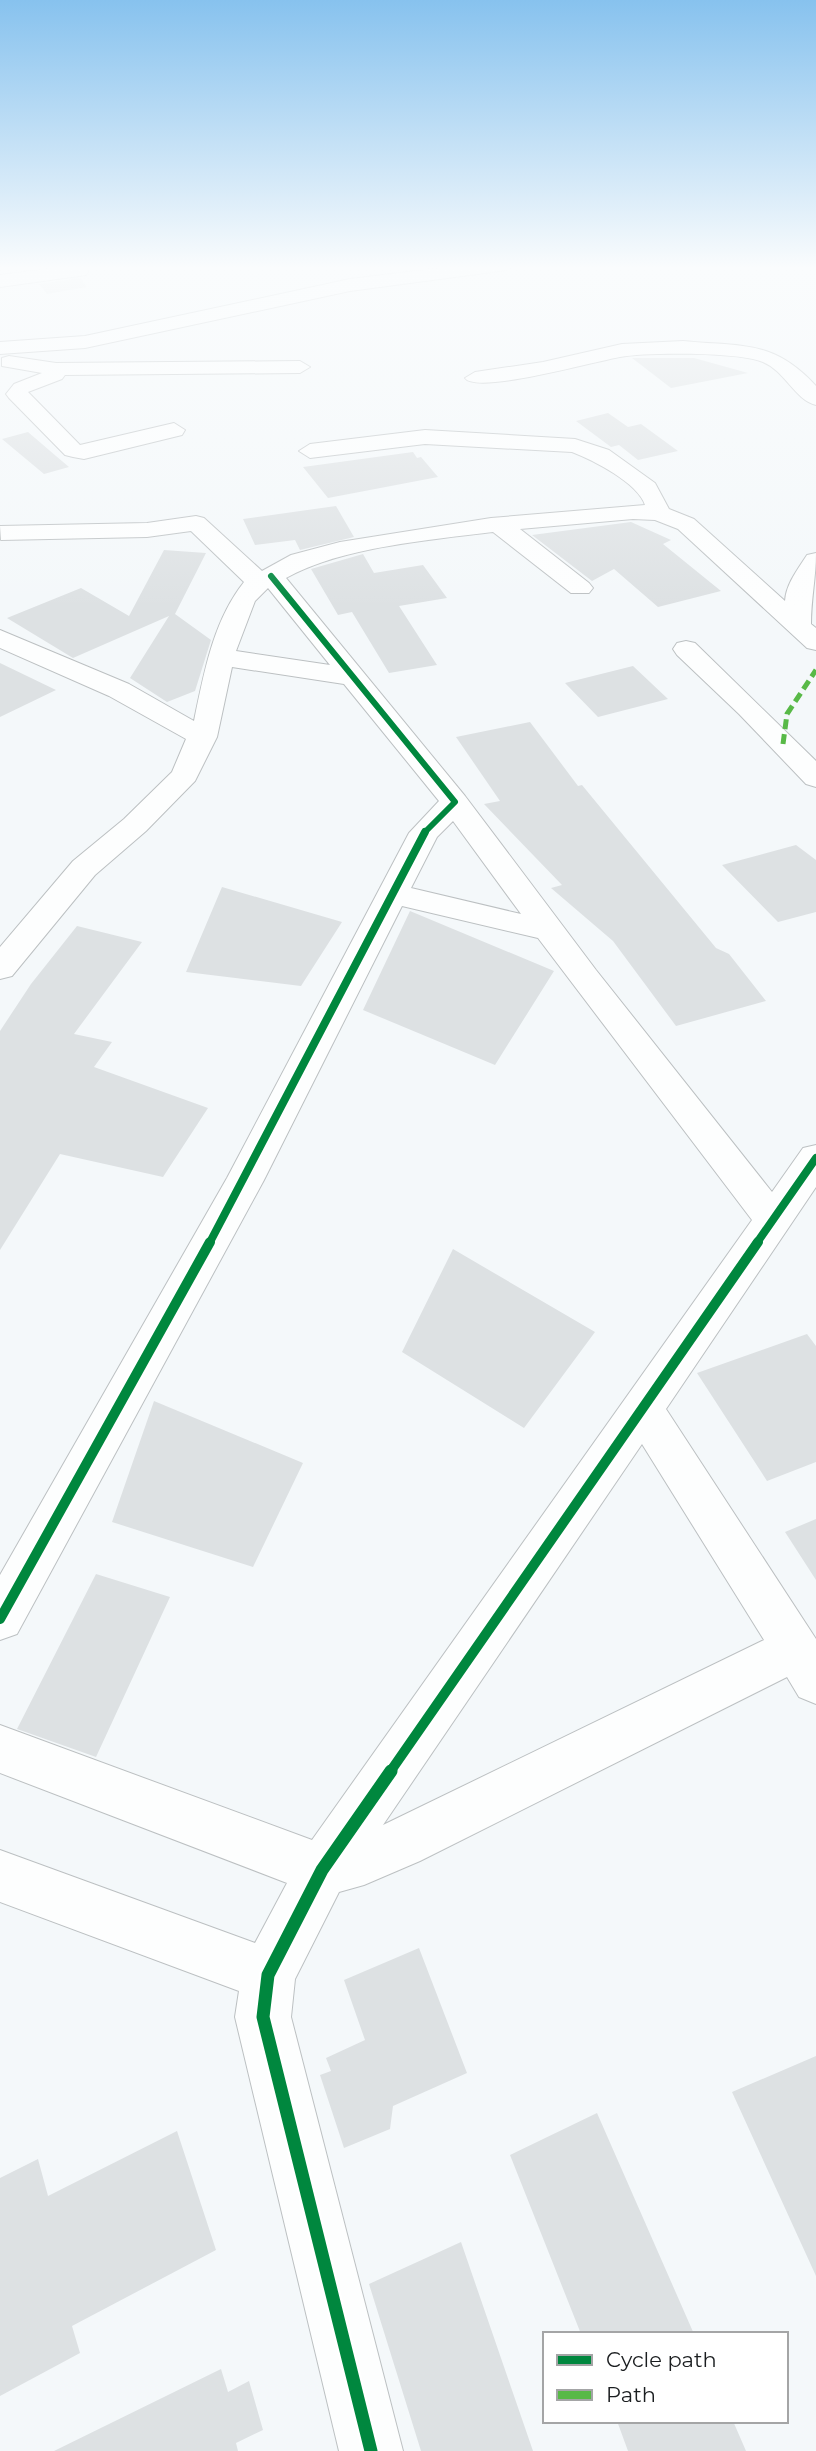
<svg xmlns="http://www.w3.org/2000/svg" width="816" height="2451" font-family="Montserrat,sans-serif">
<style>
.building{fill:#dde1e3}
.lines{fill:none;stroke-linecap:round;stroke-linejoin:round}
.minor-casing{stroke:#bcc0c2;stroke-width:2}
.minor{fill:#fdfefe;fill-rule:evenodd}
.quiet{stroke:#58b947;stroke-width:5;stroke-dasharray:10 5;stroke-linecap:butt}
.cycleway-far3-casing{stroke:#fff;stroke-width:9}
.cycleway-far2-casing{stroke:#fff;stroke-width:11}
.cycleway-far1-casing{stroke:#fff;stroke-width:14}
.cycleway-casing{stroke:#fff;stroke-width:18}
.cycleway-far3{stroke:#00873e;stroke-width:6}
.cycleway-far2{stroke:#00873e;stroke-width:8}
.cycleway-far1{stroke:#00873e;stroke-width:10}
.cycleway{stroke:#00873e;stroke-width:13}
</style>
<rect width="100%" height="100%" fill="#f4f8fa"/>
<path class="building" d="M80,278L87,287L47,294L39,284Z
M632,358H694L748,373L671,388Z
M608,413L628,427L641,424L678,451L638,460L619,445L611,447L576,421Z
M28,432L56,456L69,467L44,474L2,439Z
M413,452L417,458L421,457L438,477L328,498L303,467Z
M336,506L354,537L300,550L295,540L255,545L243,519Z
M631,522L671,540L663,544L721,591L658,607L614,569L592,581L532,535Z
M164,550L206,553L175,614L211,640L195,691L167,702L130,678L169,616L73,658L7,618L81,588L129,616Z
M363,554L374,573L423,565L447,598L399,606L437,665L389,673L352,612L338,615L311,569Z
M0,663L56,690L0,717Z
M633,666L668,699L598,717L565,683Z
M530,722L578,786L582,785L716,948L729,954L766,1001L676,1026L613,941L551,888L562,885L484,804L500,801L456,737Z
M796,845L816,860V912L778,922L722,865Z
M222,887L342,922L301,986L186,972Z
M410,911L554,971L495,1065L363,1010Z
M77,926L142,942L74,1034L112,1042L94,1067L208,1108L163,1177L60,1154L0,1250V1031L31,984Z
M453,1249L595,1332L524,1428L402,1352Z
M807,1334L816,1346V1462L767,1481L697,1373Z
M154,1401L303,1463L253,1567L112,1522Z
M816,1519V1580L785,1532Z
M96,1574L170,1597L96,1757L17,1729Z
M419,1948L467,2073L393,2106L390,2129L344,2148L320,2075L331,2071L326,2058L365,2040L344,1980Z
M816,2056V2276L732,2092Z
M597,2113L694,2334H581L510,2155Z
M177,2131L216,2250L72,2326L80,2353L0,2396V2178L38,2159L48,2196Z
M461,2242L533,2451H421L369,2284Z
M221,2369L228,2392L249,2381L263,2430L236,2443L238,2451H54Z
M617,2421H733L746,2451H628Z"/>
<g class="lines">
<g class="minor-casing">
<path id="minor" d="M79,265L86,267L88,271L86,275L0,287V275Z
M466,265H516L507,270L350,291L85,348L0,354V342L85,336L350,279Z
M683,341C742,347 773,339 816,386V405C795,400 785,371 763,362C739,352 647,352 620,357C596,361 476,395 465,378L475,372L543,362L622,344Z
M9,356L56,363L300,361L310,367L300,373L65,375L62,379L28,392L80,445L174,423L185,430L182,435L84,459L73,457L65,455L9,398L6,394L14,384L42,373L2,366V358Z
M425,430L575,439L609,450L655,483L669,509L694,519L785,601C786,584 798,569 807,555L816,553C816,578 811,598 811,624L816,628V650L807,648L678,529L655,520L633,519L520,529L589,583L593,588L589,593H571L493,532C430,540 341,547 286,578L465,796L596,970L772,1192L803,1148L816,1145V1187L666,1409L816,1639V1704L799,1697L787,1677L420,1861L364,1885L339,1892L295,1979L291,2017L403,2451H339L235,2017L239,1991L0,1902V1850L255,1943L287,1883L0,1773V1725L312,1840L752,1220L538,938L402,906L264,1180L17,1634L0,1640V1575L227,1178L409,833L439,801L344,684L232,667L217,737L195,781L146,831L95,875L12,976L0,979V947L73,861L124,819L172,772L186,739L109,696L0,648V630L129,684L194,721C204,673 213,621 244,582L191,531L147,537L1,540L0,526L147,523L196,516L204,518L262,571L291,555L340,542L491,518L645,505C638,483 593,460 572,452L425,444L310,458L299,451L310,444ZM268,588L330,665L236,651L255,601ZM453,821L521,914L411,888L437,837ZM642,1444L764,1640L383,1825Z
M686,641L695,643L816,761V787L806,784L739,714L677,655L673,649L677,643Z"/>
</g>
<use href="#minor" class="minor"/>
<path class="quiet" d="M783,744L787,714L816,670"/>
<g class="cycleway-far3-casing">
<path id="cycleway-far3" d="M271,576L455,802L424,833"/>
</g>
<g class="cycleway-far2-casing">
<path id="cycleway-far2" d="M209,1244L425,832
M756,1244L816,1158"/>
</g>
<g class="cycleway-far1-casing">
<path id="cycleway-far1" d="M0,1619L210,1242
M390,1772L758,1242"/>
</g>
<g class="cycleway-casing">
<path id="cycleway" d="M371,2451L263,2017L268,1975L322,1870L391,1771"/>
</g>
<use href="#cycleway-far3" class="cycleway-far3"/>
<use href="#cycleway-far2" class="cycleway-far2"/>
<use href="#cycleway-far1" class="cycleway-far1"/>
<use href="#cycleway" class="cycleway"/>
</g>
<linearGradient id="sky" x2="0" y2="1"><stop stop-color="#87c2ee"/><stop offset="0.44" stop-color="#fafcfd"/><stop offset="1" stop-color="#fafcfd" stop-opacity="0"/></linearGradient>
<rect width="816" height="608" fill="url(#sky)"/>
<rect x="543" y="2332" width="245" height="91" fill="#ffffff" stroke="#a4a5a6" stroke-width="2"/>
<rect x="557" y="2355" width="35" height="10" fill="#00873e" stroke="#a4a5a6" stroke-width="2"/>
<text x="606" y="2367" font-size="21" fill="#1b1e20">Cycle path</text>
<rect x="557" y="2390" width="35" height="10" fill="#58b947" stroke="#a4a5a6" stroke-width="2"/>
<text x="606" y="2402" font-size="21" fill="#1b1e20">Path</text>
</svg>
